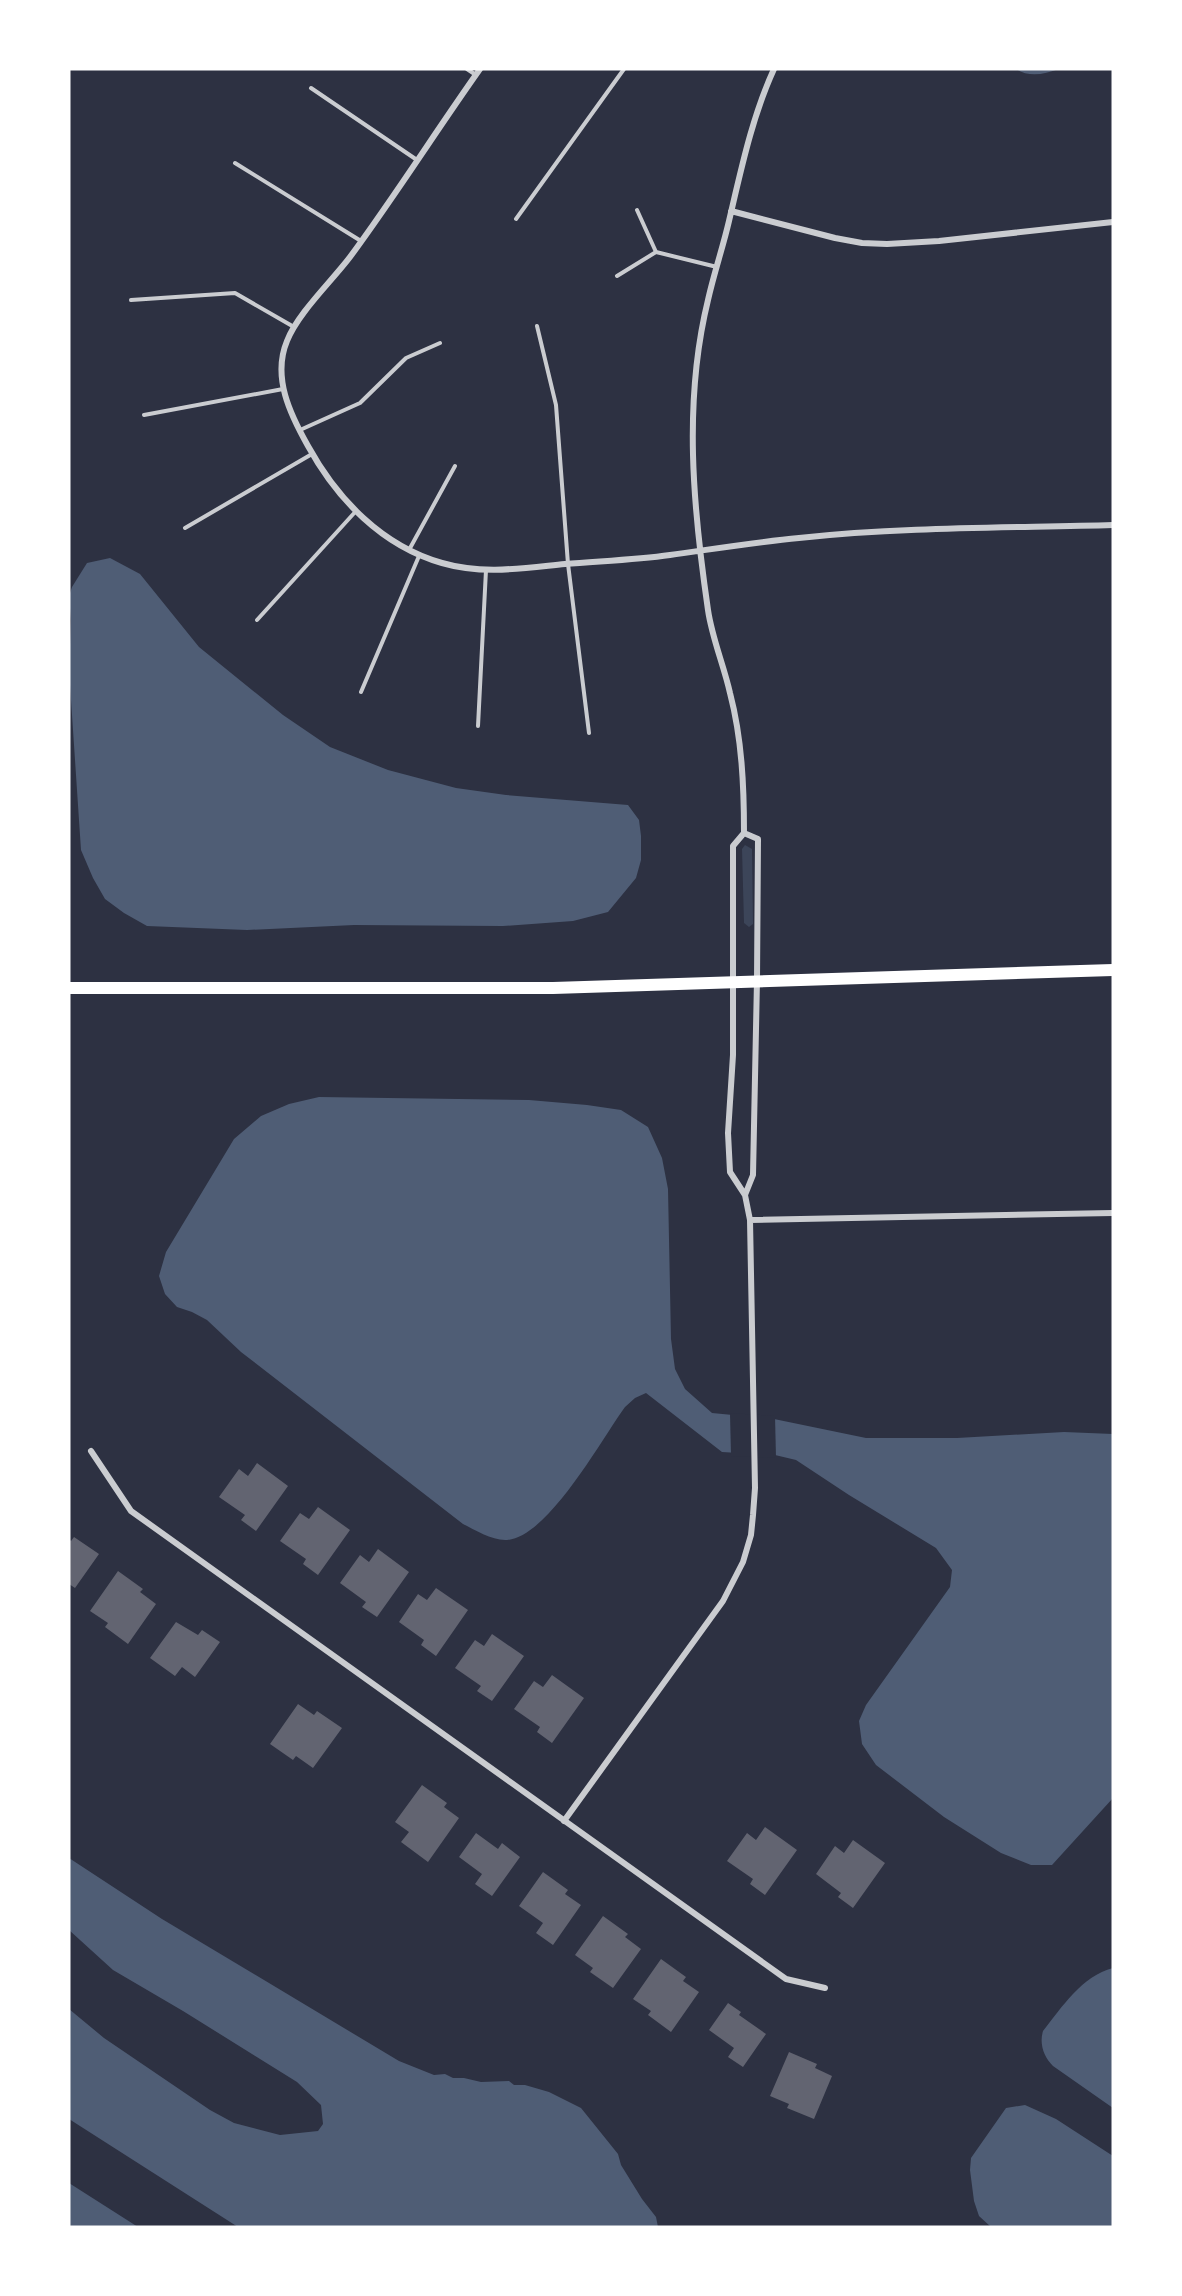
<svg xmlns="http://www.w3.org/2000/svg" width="1182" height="2296" font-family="Signika,sans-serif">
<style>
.green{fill:#3c4559}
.water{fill:#4f5d75}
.pier{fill:#2d3142}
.building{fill:#626471}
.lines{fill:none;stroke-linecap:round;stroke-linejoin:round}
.service{stroke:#caccd0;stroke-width:4}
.minor{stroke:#caccd0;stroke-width:6}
.primary{stroke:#fff;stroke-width:12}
</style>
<rect width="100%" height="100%" fill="#2d3142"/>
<path class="green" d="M745,845L752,849L753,924L749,927L744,923L742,849Z"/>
<path class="water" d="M1016,69H1059C1044,74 1030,78 1016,69Z
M110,558L140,574L199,647L283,715L330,747L388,770L456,788L506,795L628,805L639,820L641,836V860L636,878L608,912L573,921L503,926L354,925L247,930L147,926L124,913L105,899L93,878L81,850L69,670L71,620L69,596L72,587L87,563Z
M319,1097L529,1100L587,1105L621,1110L648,1127L662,1158L668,1189L671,1339L675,1369L685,1389L712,1413L774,1419L866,1438H957L1064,1432L1113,1434V1798L1052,1865H1031L1001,1853L944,1817L876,1765L862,1744L859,1721L866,1705L950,1587L952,1570L936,1548L849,1495L796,1460L775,1455L722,1452L646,1393L635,1398L625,1407C601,1440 548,1537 507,1540C493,1541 475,1530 463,1524L241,1352L207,1320L192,1312L177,1307L165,1294L159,1276L166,1252L234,1139L261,1116L289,1104Z
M69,1858L162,1919L399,2061L434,2075L445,2074L453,2078H464L481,2082L509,2081L514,2085H525L549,2092L581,2108L618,2154L621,2165L642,2199L656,2217L658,2227H238L69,2119V2009L104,2038L210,2110L234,2123L280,2135L318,2131L323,2124L321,2105L297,2082L183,2011L113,1970L69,1930Z
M1113,1968V2108L1053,2066C1044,2057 1039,2044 1043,2031C1062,2007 1082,1976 1113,1968Z
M1025,2105L1056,2119L1113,2156V2227H991L979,2216L974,2201L970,2170L971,2158L1006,2108Z
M69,2183L138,2227H69Z"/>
<path class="pier" d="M730,1413L775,1416L776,1458L731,1456Z"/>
<path class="building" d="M257,1463L288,1486L256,1531L241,1520L245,1515L219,1497L239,1469L248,1476Z
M318,1507L350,1530L318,1575L303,1564L306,1559L280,1541L300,1513L309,1519Z
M74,1537L99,1554L75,1588L69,1584V1539L71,1541Z
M378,1549L409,1572L377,1617L362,1607L366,1602L340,1583L360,1555L369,1562Z
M118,1571L143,1589L140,1592L156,1604L128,1644L105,1627L108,1623L90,1611Z
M436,1588L468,1610L436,1656L421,1645L424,1640L399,1622L418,1594L427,1600Z
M176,1622L198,1635L202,1630L220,1642L195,1677L182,1667L175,1676L150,1658Z
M492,1634L524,1656L492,1701L477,1691L481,1686L455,1668L475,1640L484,1646Z
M552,1675L584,1698L552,1743L537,1732L540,1727L514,1709L534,1681L543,1687Z
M298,1704L314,1715L317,1711L342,1728L313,1768L296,1756L293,1760L270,1744Z
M422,1785L447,1803L444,1807L459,1818L428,1862L401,1842L409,1832L395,1822Z
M765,1827L797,1850L765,1895L750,1884L753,1879L727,1861L747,1833L756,1840Z
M476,1833L498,1849L502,1843L520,1857L492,1896L475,1884L482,1874L459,1857Z
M853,1840L885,1863L853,1908L838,1897L841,1893L816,1874L835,1846L844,1853Z
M543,1872L568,1890L565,1894L581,1905L553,1945L536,1933L543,1923L519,1906Z
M603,1916L628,1934L625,1937L641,1949L613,1988L590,1972L593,1968L575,1955Z
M661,1959L686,1977L683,1981L699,1992L671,2032L648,2015L651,2011L633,1999Z
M728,2003L741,2012L739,2015L766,2034L743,2067L728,2057L734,2048L709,2030Z
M789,2052L817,2064L815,2068L832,2076L814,2119L787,2108L789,2104L770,2096Z"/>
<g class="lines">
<path class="service" d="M467,69L476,75
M311,88L417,160
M235,163L361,241
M637,210L656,252
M516,219L624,69
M617,276L656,252L717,267
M131,300L235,293L294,327
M537,326L556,405L568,564L589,733
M144,415L283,389
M300,430L360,403L406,358L440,343
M185,528L312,454
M409,550L455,466
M257,620L356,511
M361,692L419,556
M478,726L486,570"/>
<path class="minor" d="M480,69C436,131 395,196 350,257C331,282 298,313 287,341C272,377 290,414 308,446C337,499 382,546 442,563C483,575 524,568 565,564C600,561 635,560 670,555C713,549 756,542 799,538C903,527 1009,528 1113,525
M731,211L835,238L862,243L887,244L939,241L1113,222
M744,833L758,839L757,980L753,1175L745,1195
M750,1220L1113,1213
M91,1451L131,1511L786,1979L825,1988
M564,1821L723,1601L743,1562L751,1535L753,1515L755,1488L750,1220L745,1195L730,1172L728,1133L733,1055V846L744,833C744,786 742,739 730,693C724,666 712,638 708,610C693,507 683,402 708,300C714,273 723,247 729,221C741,170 752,117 774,69"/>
<path class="primary" d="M69,988H553L1113,970"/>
</g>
<rect width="1182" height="2296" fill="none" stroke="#ffffff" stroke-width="141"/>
</svg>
